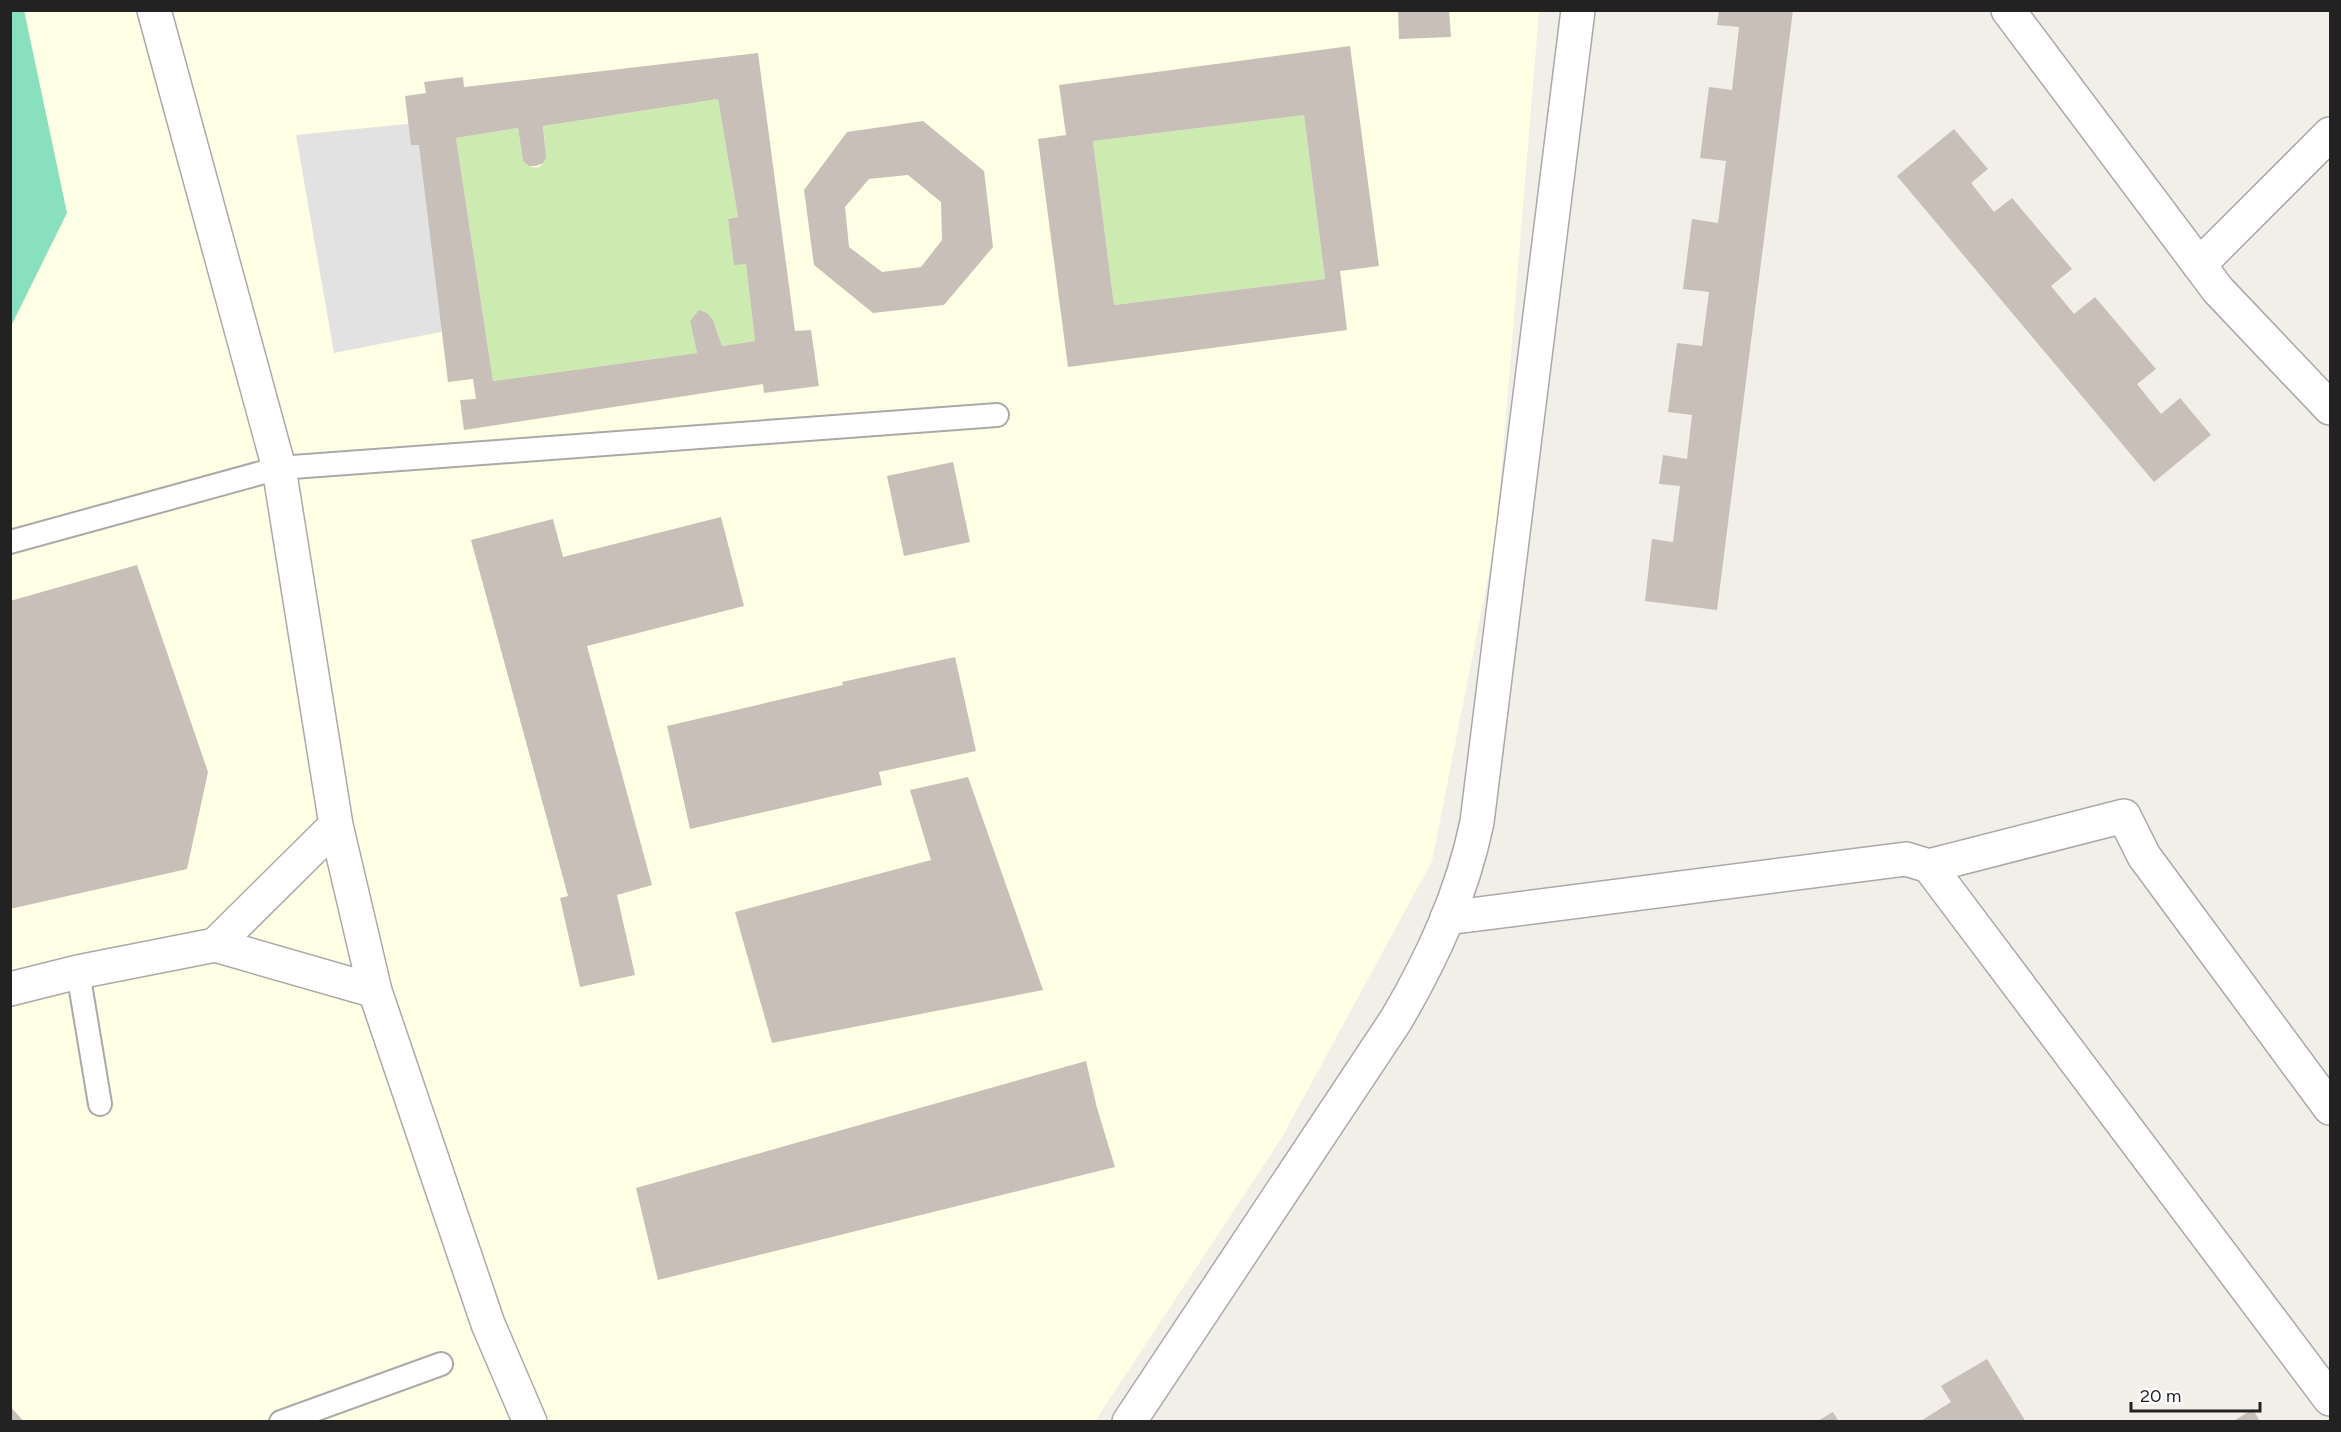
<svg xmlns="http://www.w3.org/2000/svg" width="2341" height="1432" font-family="Figtree,sans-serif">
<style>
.education{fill:#ffffe5}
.grass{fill:#cdebb0}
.pitch{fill:#88e0be}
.parking{fill:#e2e2e2}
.building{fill:#c7bfb8;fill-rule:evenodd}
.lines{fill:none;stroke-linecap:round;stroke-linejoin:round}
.service-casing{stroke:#a9a9a9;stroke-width:26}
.minor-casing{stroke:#a9a9a9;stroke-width:36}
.tertiary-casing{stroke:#a9a9a9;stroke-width:36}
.service{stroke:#fff;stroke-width:22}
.minor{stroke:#fff;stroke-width:33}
.tertiary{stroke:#fff;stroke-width:33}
</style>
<rect width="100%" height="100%" fill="#f2efe9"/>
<path class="education" d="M10,11H1539L1496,537L1432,861L1281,1139L1095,1421H11Z"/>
<path class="grass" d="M718,99L738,217L728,219L734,264H746L755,341L722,346C717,332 715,315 699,311L690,321L697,353L493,381L456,138L518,128L523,161C551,184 545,140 543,126Z
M1304,115L1325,279L1114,305L1093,141Z"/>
<path class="pitch" d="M24,10L67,213L12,324L10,11Z"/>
<path class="parking" d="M417,123L446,331L334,353L296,135Z"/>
<path class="building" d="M1398,10H1449L1451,37L1399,39Z
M1719,10H1793L1717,610L1645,601L1652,539L1673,542L1680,486L1659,484L1663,455L1687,459L1692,415L1668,412L1677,343L1702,346L1709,292L1683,289L1692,219L1718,223L1726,161L1700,158L1709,87L1732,90L1739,27L1717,25Z
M1350,46L1379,266L1340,271L1347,330L1068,367L1038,139L1066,135L1059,85ZM1304,115L1325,279L1114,305L1093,141Z
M758,53L795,331L811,330L819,386L764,393L763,384L464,430L460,400L476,399L473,379L448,382L419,145H411L405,96L426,93L424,82L463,77L464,87ZM718,99L738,217L728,219L734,265L746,264L755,341L722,346L713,320L707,313L699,310L690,321L697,353L493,381L456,138L518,128L523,161L529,166H536L543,163L546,158L543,126Z
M923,121L984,171L993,247L944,305L873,313L814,265L804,190L847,132ZM908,175L941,202L942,240L921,267L882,272L849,247L845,207L869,179Z
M1954,129L1988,169L1971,183L1994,212L2012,198L2072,269L2051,286L2074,314L2095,297L2156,369L2137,384L2161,414L2180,398L2211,435L2154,482L1897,176Z
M953,462L970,542L904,556L887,476Z
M721,517L744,606L587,646L652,885L617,895L635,975L580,987L560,898L568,896L471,540L553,519L563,557Z
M137,565L208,772L187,869L10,909V601Z
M955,657L976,751L879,772L882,785L690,829L667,726L843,685L842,682Z
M968,777L1043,990L772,1043L735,912L931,860L910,790Z
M1086,1061L1097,1108L1115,1167L658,1280L636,1188Z
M1987,1359L2026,1422H1919L1951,1402L1941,1386Z
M10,1406L24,1422H10Z
M2253,1409L2260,1422H2232Z
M1833,1412L1839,1422H1816Z"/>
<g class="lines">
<g class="service-casing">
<path id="service" d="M10,542L279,468L997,415
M78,972L100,1104
M281,1422L441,1364"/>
</g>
<g class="minor-casing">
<path id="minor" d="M154,10L279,468L336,825L375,991L488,1324L530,1422
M2008,10L2218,290L2330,408
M2199,265L2330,134
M1929,866L2330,1399
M1447,918L1906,859L1929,866L2124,816L2144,856L2330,1108
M215,945L336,825
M10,989L78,972L215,945L375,991"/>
</g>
<g class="tertiary-casing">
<path id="tertiary" d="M1129,1422L1396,1020C1433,957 1462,894 1477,822L1578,10"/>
</g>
<use href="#service" class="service"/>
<use href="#minor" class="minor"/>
<use href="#tertiary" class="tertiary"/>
</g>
<rect width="2341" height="1432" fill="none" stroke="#222222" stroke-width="24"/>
<path d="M2131 1402v9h129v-9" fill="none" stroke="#222222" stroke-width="3"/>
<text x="2140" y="1402" font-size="18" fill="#222222" stroke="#ffffff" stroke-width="4.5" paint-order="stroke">20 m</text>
</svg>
